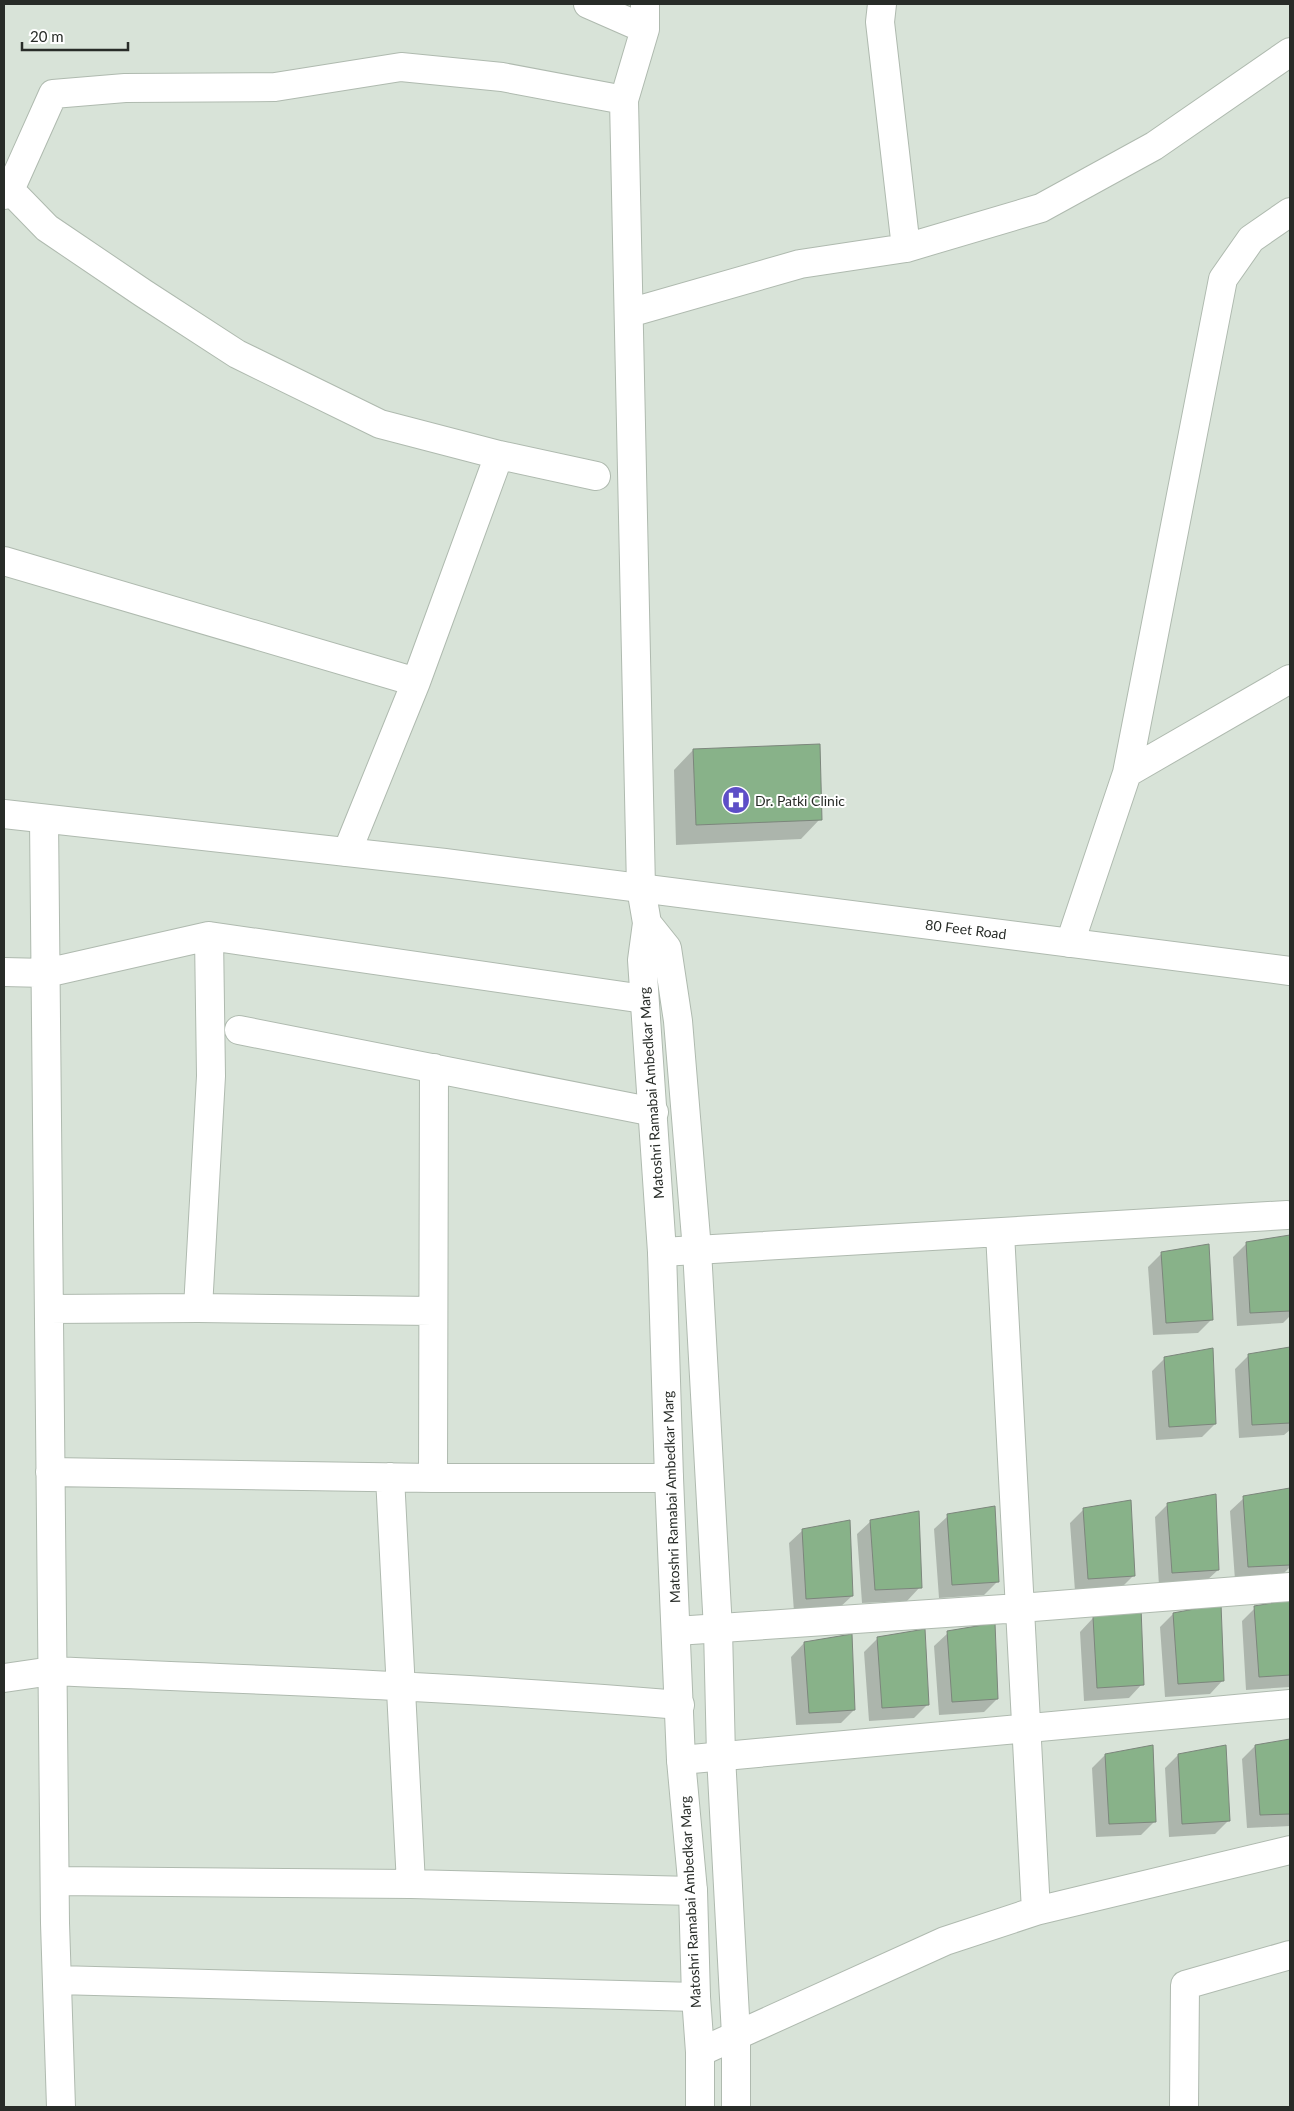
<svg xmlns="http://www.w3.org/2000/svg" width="1294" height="2111" font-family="Lato,sans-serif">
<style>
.shadow{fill:#0003}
.building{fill:#88b289;stroke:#7c867c}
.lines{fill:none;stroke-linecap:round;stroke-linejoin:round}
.minor-casing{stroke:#afbaaf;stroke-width:30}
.tertiary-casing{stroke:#afbaaf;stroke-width:30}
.secondary-casing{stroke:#afbaaf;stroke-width:30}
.minor{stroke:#fff;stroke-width:28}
.tertiary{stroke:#fff;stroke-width:28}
.secondary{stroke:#fff;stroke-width:28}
.labels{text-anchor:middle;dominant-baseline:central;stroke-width:4;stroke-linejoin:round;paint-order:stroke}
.poi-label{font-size:14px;fill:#282c28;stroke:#fff;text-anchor:start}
.street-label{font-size:14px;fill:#282c28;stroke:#fff}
</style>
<rect width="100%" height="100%" fill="#d8e3d8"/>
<path class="shadow" d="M693,750L820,819L801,839L676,845L674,770Z
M1290,1236V1316L1283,1323L1237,1326L1233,1257L1247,1243Z
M1162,1253L1211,1320L1198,1333L1153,1335L1148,1267Z
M1290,1348V1430L1284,1435L1239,1438L1235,1369L1248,1356Z
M1165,1358L1215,1424L1202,1437L1156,1440L1152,1371Z
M1290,1490V1567L1280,1577L1235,1580L1230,1511L1244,1498Z
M1168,1504L1218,1570L1204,1583L1159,1586L1155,1517Z
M1084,1509L1133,1576L1120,1589L1075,1591L1070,1523Z
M948,1516L997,1582L984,1595L939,1598L934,1529Z
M871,1521L920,1587L907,1601L862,1603L857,1534Z
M803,1530L852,1596L838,1609L794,1612L789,1543Z
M1290,1602V1687L1246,1690L1242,1621L1255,1608Z
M1173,1614L1223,1680L1210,1694L1165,1697L1160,1627Z
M1093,1618L1142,1684L1129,1698L1084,1701L1080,1632Z
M948,1633L997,1699L984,1712L939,1715L934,1646Z
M878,1638L927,1705L914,1718L869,1721L864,1652Z
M804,1643L854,1710L841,1723L796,1725L791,1657Z
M1290,1740V1826L1247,1828L1242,1759L1255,1746Z
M1105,1755L1155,1821L1141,1835L1096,1837L1092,1768Z
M1178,1755L1228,1821L1215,1834L1169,1837L1165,1768Z"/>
<path class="building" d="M820,744L822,820L696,825L693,749Z
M1290,1235V1311L1250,1313L1246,1242Z
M1209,1244L1213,1320L1166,1323L1161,1252Z
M1290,1347V1423L1252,1425L1248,1354Z
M1213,1348L1216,1424L1169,1427L1164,1357Z
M1290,1488V1565L1248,1567L1243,1496Z
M1216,1494L1219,1570L1172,1573L1167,1503Z
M1131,1500L1135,1576L1088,1579L1083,1508Z
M995,1506L999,1582L952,1585L947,1514Z
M919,1511L922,1588L875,1590L870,1520Z
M850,1520L853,1596L806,1599L802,1529Z
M1290,1600V1675L1259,1677L1254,1606Z
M1221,1604L1224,1681L1178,1684L1173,1613Z
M1141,1608L1144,1685L1097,1688L1093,1617Z
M995,1623L998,1699L952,1702L947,1631Z
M925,1629L929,1705L882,1708L877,1637Z
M852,1634L855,1710L809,1713L804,1642Z
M1290,1739V1814L1260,1815L1255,1745Z
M1153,1745L1156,1822L1109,1824L1105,1754Z
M1226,1745L1230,1821L1182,1824L1178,1754Z"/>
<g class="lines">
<g class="minor-casing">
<path id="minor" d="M588,4L645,29L624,100
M645,4V29
M882,4L880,22L906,248
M10,190L47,228L143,293L237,354L380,424L499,455L596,476
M4,195L10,190L53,94L125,88L275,87L401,67L502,77L624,100L641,888
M629,313L800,264L906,248L1041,208L1154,146L1290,52
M4,561L416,682
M1127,773L1290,679
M44,819L55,1923L61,2107
M347,852L416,682L499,455
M1070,943L1127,773L1223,279L1251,239L1290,212
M4,972L46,973L209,936L644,999
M239,1030L654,1112
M1000,1233L1036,1911
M662,1252L1287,1215
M198,1308L211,1076L209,936
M49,1309L198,1308L432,1311
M50,1472L433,1478H669
M390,1477L411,1884
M433,1478L434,1068
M676,1631L1020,1608L1290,1587
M4,1678L52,1671C262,1680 471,1687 680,1705
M681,1760L1290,1704
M55,1881L411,1884L693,1891
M57,1980L696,1997
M700,2052L945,1941L1036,1911L1290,1850
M1184,2107L1185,1985L1290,1955"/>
</g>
<g class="tertiary-casing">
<path id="tertiary" d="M641,888L647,923L642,960L662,1252L669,1478L681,1760L693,1891L696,1997L700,2052V2107
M647,923L667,948L678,1021L697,1250L718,1629L721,1756L736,2035V2107"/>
</g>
<g class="secondary-casing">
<path id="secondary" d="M4,814L445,863L1290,971"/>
</g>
<use href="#minor" class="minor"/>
<use href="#tertiary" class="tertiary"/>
<use href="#secondary" class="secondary"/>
</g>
<defs>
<g id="hospital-disc" transform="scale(1.4375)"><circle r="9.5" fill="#5d4ec7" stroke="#fff"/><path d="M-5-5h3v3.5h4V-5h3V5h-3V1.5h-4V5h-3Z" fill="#fff"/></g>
</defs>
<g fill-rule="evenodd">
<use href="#hospital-disc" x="736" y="800"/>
</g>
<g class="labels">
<g class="poi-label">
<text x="755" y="800">Dr. Patki Clinic</text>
</g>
<g class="street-label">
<text transform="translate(966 929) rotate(7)">80 Feet Road</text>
<text transform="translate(651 1093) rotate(-94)">Matoshri Ramabai Ambedkar Marg</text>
<text transform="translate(671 1497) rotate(-92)">Matoshri Ramabai Ambedkar Marg</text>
<text transform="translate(690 1902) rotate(-93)">Matoshri Ramabai Ambedkar Marg</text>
</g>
</g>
<rect width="1294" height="2111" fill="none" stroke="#282c28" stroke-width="10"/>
<path d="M22 42v8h106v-8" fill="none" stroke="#282c28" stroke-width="2.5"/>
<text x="30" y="42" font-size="15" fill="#282c28" stroke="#ffffff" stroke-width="4" paint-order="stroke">20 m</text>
</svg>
